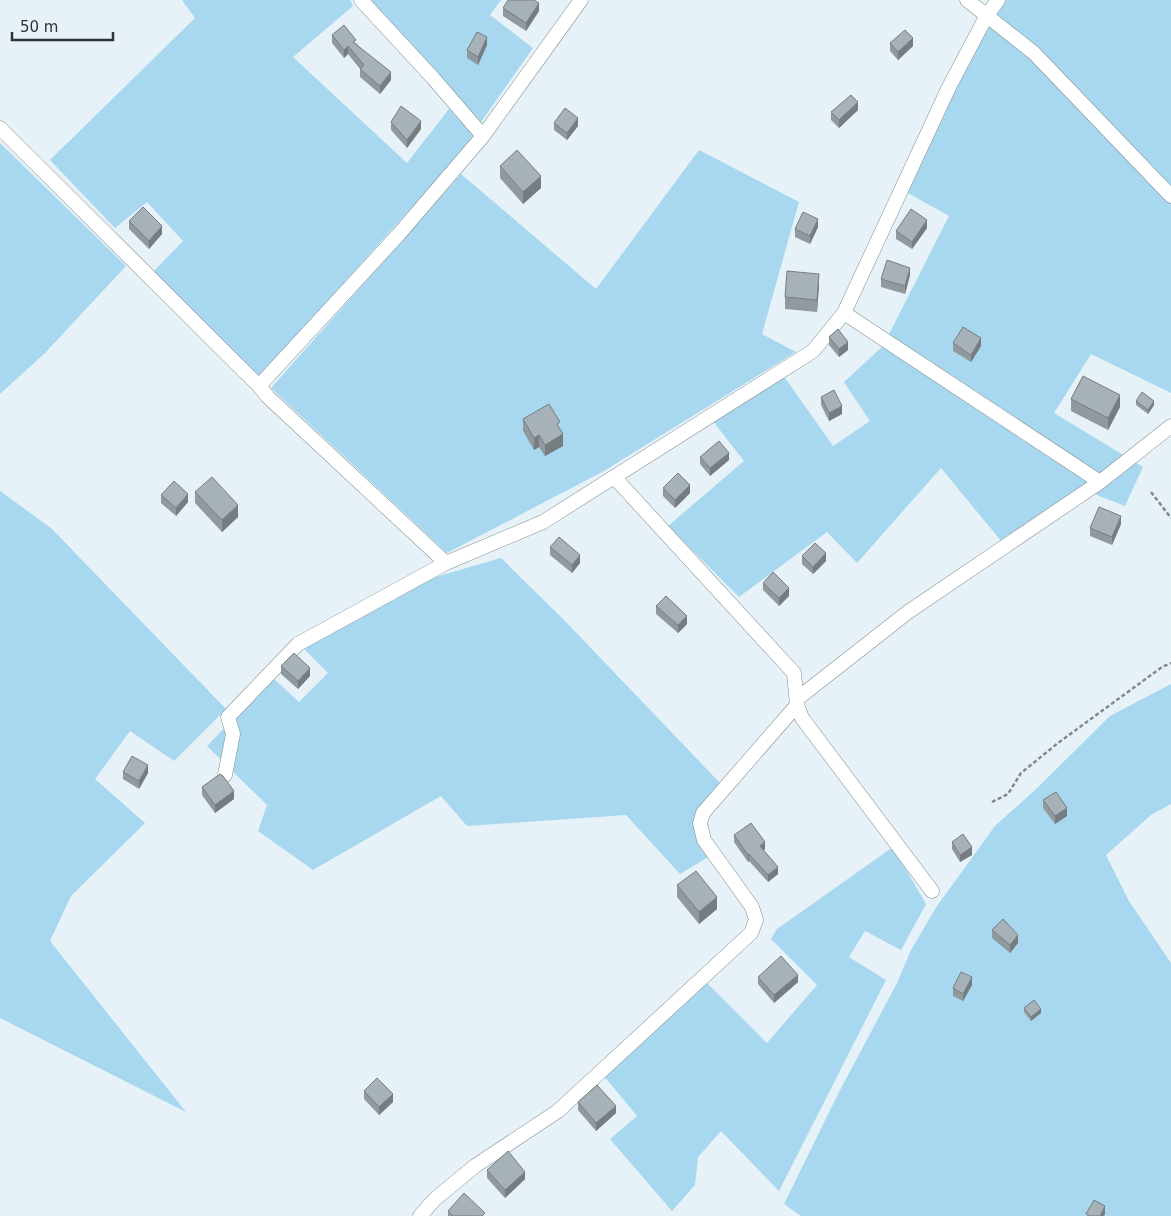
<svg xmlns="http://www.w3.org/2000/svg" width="1171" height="1216" font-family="'DejaVu Sans',sans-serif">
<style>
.green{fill:#a7d8ef}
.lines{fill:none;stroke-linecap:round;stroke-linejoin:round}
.street-casing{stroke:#838e94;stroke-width:15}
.path{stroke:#82898e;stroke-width:2.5;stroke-dasharray:4 2.5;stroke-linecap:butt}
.street{stroke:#fff;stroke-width:14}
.wall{fill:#90999e}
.shaded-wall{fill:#757d81}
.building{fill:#a7b2b8;stroke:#757d81}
</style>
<rect width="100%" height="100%" fill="#e6f2f8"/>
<path class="green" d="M182,0H350L353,6L293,57L407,163L449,109L475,137L259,377L153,272L183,241L147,202L115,228L50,160L195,18Z
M371,0H501L490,15L533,48L481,122Z
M1006,0H1171V393L1091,354L1054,413L1143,467L1125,506L1099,496L1084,487L1002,542L941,468L857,563L827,532L739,597L668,526L744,461L712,420L783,375L833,446L870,421L844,382L883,346L949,216L906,192L988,24Z
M0,143L126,266L45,353L0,394Z
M699,150L799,202L762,334L796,352L604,471L447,553L271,388L461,174L596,289Z
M0,491L51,528L226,709L174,761L130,731L95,779L145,823L71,896L50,941L186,1112L0,1018Z
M501,558L566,622L721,784L699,811L693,824L700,842L710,856L680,874L626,815L467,826L441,796L313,870L258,831L267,805L207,746L273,678L299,702L328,673L303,648L432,578Z
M1171,684V804L1151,815L1106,855L1129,901L1171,963V1216H801L784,1204L838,1094L897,983L911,950L937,906L995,826L1034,791L1110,716Z
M893,847L926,904L901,950L865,931L849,957L886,980L779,1191L721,1131L698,1157L695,1185L672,1211L610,1139L637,1116L604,1076L707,983L767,1043L817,985L771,939L777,929Z"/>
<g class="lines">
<g class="street-casing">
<path id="street" d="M361,0L433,78L483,136
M967,0L1034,53L1171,196
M0,128L259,386L268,397L446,563
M844,313L1100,482
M259,386L399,234L483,136L581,0
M797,699L908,612L1100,482L1171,426
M797,705L802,718L932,891
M225,775L233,734L228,717L298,644L446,563L543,522L813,351L844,313L949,87L987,15L998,0
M420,1216L435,1199L475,1166L558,1111L751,933L756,920L752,907L704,840L700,823L703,813L797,705L794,673L615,478"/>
</g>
<path class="path" d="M1151,492L1171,518
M992,802L1008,794L1021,773L1058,743L1162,667L1171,663"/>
<use href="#street" class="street"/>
</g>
<path class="wall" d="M503,8L539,11L526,31L503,16Z
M332,35L356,43L391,80L380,94L360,77V69L348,54L344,58L332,43Z
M890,43L913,46L898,60L890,51Z
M487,45L478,65L467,58V50Z
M858,110L839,128L831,120V112Z
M391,122L421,129L407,148L391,130Z
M554,123L578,126L567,140L554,130Z
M500,166L541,188L523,204L500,178Z
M129,221L162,234L149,249L129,229Z
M818,227L810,244L795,237V229Z
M927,228L912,249L896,239V231Z
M910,275L905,294L881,287V279Z
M819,285L817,312L785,309V297Z
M829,337L848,350L839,357L829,345Z
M953,343L981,346L971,362L953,351Z
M821,397L842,414L829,421L821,405Z
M1071,399L1120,407L1108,430L1071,411Z
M1136,401L1154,405L1148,414L1136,405Z
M523,419L560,429L563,446L545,456L539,447L534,450L523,431Z
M700,457L729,460L710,476L700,464Z
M663,488L690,493L675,508L663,496Z
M195,492L238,517L222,532L195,503Z
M161,495L188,502L176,516L161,503Z
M1121,524L1112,545L1090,536V528Z
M550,547L580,563L572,573L550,555Z
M802,556L826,561L813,574L802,564Z
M763,583L789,596L779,606L763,590Z
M656,606L687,624L678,633L656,614Z
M281,666L310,676L298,689L281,674Z
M123,772L148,773L139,789L123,779Z
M202,787L234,799L215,813L202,795Z
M1043,800L1067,816L1055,824L1043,808Z
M734,835L765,849L763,850L778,874L768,882L749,861L748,862L734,842Z
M952,842L972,855L960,862L952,849Z
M677,885L717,909L699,924L677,897Z
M992,930L1018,943L1010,953L992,938Z
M758,977L798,982L774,1003L758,984Z
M972,985L963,1001L953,996V988Z
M1024,1008L1041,1013L1031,1021L1024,1012Z
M364,1091L393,1102L379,1115L364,1099Z
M578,1102L616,1113L596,1131L578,1110Z
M487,1170L525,1179L505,1198L487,1178Z
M448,1211L485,1216H448Z"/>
<path class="shaded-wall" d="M539,3V11L526,31V23Z
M487,37V45L478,65V57Z
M913,38V46L898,60V52Z
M348,46V54L344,58V50Z
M391,72V80L380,94V86Z
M858,102V110L839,128V120Z
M578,118V126L567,140V133Z
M421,121V129L407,148V140Z
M541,176V188L523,204V192Z
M818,219V227L810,244V236Z
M927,220V228L912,249V242Z
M162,226V234L149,249V241Z
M910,268V275L905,294V286Z
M819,274V285L817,312V300Z
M981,338V346L971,362V355Z
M848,342V350L839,357V349Z
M1120,395V407L1108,430V418Z
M1154,401V405L1148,414V410Z
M842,406V414L829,421V413Z
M563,434V446L545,456V445Z
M539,435V447L534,450V438Z
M729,453V460L710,476V468Z
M690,485V493L675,508V500Z
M188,494V502L176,516V508Z
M238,505V517L222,532V520Z
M1121,516V524L1112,545V537Z
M826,553V561L813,574V567Z
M580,555V563L572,573V565Z
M789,588V596L779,606V598Z
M687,616V624L678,633V625Z
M310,668V676L298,689V681Z
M148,765V773L139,789V781Z
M234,791V799L215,813V805Z
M1067,808V816L1055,824V816Z
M765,842V849L760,853V846Z
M972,847V855L960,862V855Z
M749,854V861L748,862V855Z
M778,867V874L768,882V875Z
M717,897V909L699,924V912Z
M1018,935V943L1010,953V945Z
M798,975V982L774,1003V995Z
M972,977V985L963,1001V994Z
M1041,1009V1013L1031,1021V1017Z
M393,1094V1102L379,1115V1107Z
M616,1106V1113L596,1131V1123Z
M525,1172V1179L505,1198V1190Z
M1105,1206V1214L1104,1216H1100Z"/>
<path class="building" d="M508,0H534L539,3L526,23L503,8Z
M344,25L356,40L353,42L391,72L380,86L360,69L364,65L348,46L344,50L332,35Z
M905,30L913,38L898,52L890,43Z
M477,32L487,37L478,57L467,50Z
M851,95L858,102L839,120L831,112Z
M401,106L421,121L407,140L391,122Z
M565,108L578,118L567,133L554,123Z
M517,150L541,176L523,192L500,166Z
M143,207L162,226L149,241L129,221Z
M911,209L927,220L912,242L896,231Z
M803,212L818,219L810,236L795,229Z
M887,260L910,268L905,286L881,279Z
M787,271L819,274L817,300L785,297Z
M963,327L981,338L971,355L953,343Z
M838,329L848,342L839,349L829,337Z
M1083,376L1120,395L1108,418L1071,399Z
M834,390L842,406L829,413L821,397Z
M1142,392L1154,401L1148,410L1136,401Z
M549,404L560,422L557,424L563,434L545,445L539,435L534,438L523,419Z
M719,441L729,453L710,468L700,457Z
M678,473L690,485L675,500L663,488Z
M212,477L238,505L222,520L195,492Z
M174,481L188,494L176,508L161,495Z
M1099,507L1121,516L1112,537L1090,528Z
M559,537L580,555L572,565L550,547Z
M815,543L826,553L813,567L802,556Z
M773,572L789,588L779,598L763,583Z
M666,596L687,616L678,625L656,606Z
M294,653L310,668L298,681L281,666Z
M132,756L148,765L139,781L123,772Z
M220,774L223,776L234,791L215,805L202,787Z
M1056,792L1067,808L1055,816L1043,800Z
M751,823L765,842L760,846L778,867L768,875L749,854L748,855L734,835Z
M963,834L972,847L960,855L952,842Z
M696,871L717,897L699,912L677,885Z
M1003,919L1018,935L1010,945L992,930Z
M781,956L798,975L774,995L758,977Z
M961,972L972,977L963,994L953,988Z
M1034,1000L1041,1009L1031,1017L1024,1008Z
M377,1078L393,1094L379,1107L364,1091Z
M597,1085L616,1106L596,1123L578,1102Z
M508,1151L525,1172L505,1190L487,1170Z
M464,1193L485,1213L482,1216H453L448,1211Z
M1094,1200L1105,1206L1100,1216H1089L1086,1214Z"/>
<path d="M12 32v8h101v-8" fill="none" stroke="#2f3336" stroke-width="2.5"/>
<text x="20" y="32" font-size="15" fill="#2f3336" stroke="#e6f2f8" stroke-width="4" paint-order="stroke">50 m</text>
</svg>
